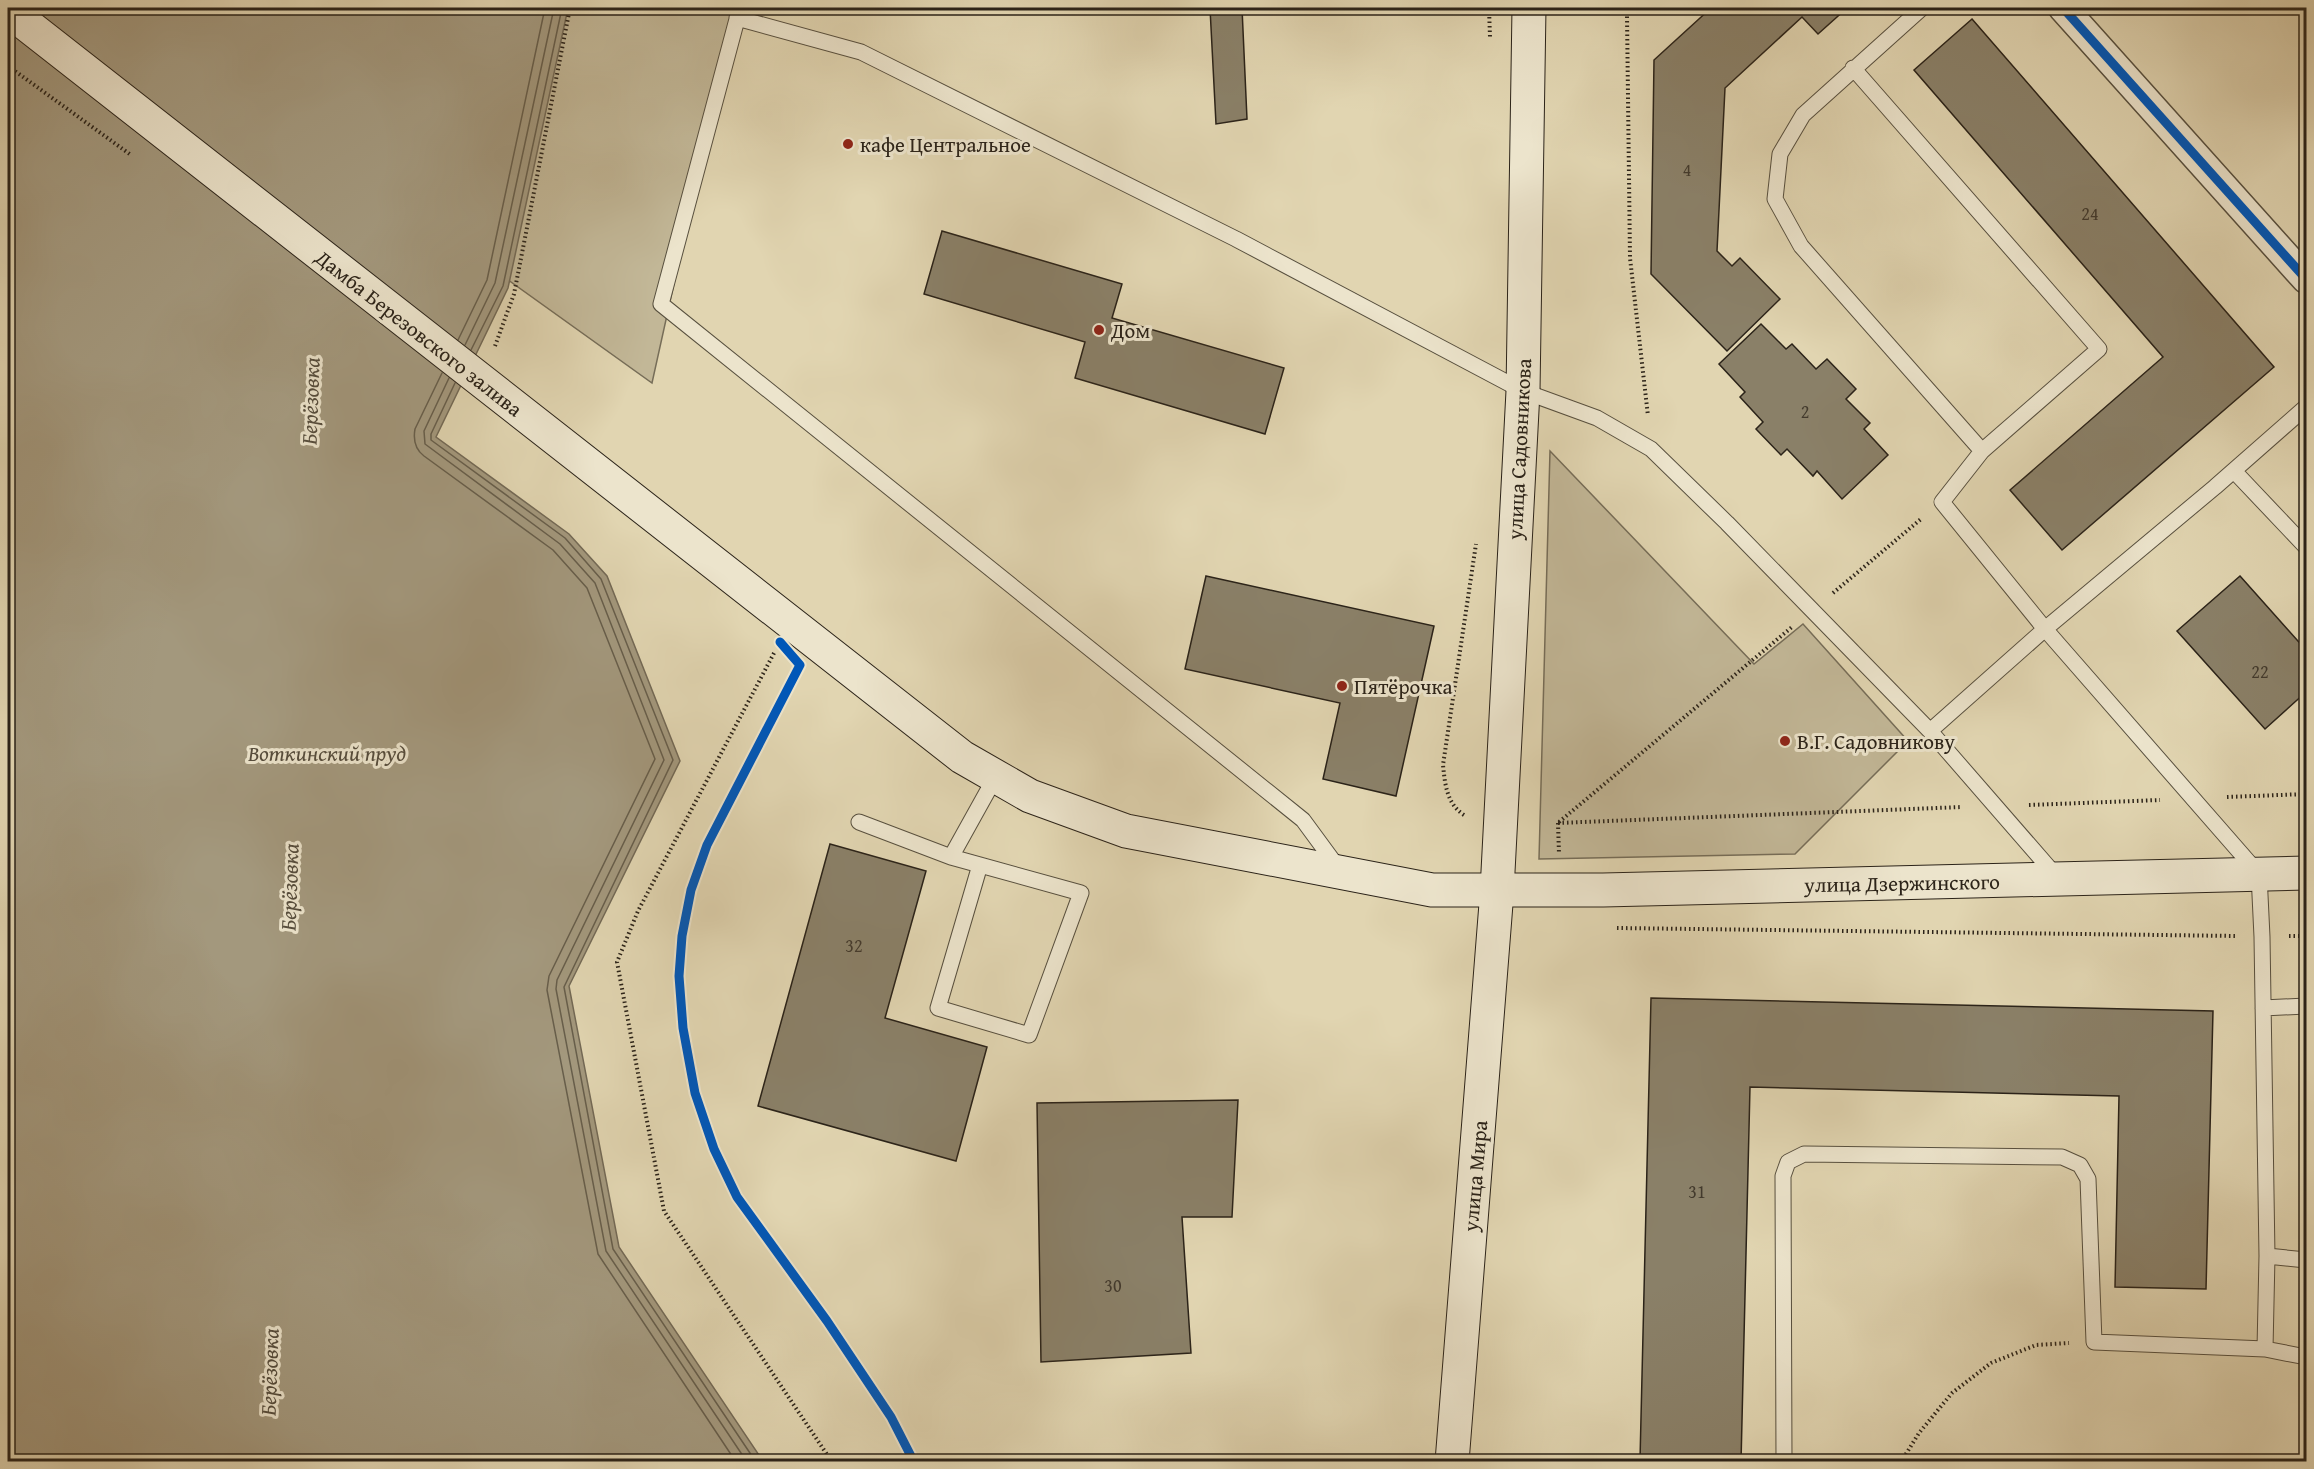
<svg xmlns="http://www.w3.org/2000/svg" width="2314" height="1469" font-family="'Gentium Book Plus',serif">
<style>
.green{fill:#c2b797;stroke:#766d58;stroke-width:1.5}
.water{fill:#a3987d;stroke:#736955;stroke-width:1.5}
.lines{fill:none;stroke-linecap:round;stroke-linejoin:round}
.shore{stroke:#675e4b;stroke-width:1.5}
.building{fill:#8a8068;stroke:#2b2319;stroke-width:1.5}
.lane-casing{stroke:#58503f;stroke-width:17}
.street-casing{stroke:#58503f;stroke-width:31}
.secondary-casing{stroke:#2b2319;stroke-width:35}
.path{stroke:#2b2319;stroke-width:4;stroke-dasharray:1.5 3;stroke-linecap:butt}
.lane{stroke:#ece4cc;stroke-width:15}
.street{stroke:#ece4cc;stroke-width:28}
.secondary{stroke:#ece4cc;stroke-width:33}
.cycleway-casing{stroke:#ece4cc;stroke-width:13}
.cycleway{stroke:#0057b8;stroke-width:9}
.poi-dot{fill:#8f2418;stroke:#ece4cc;stroke-width:2}
.labels{text-anchor:middle;dominant-baseline:central;stroke-width:6;stroke-linejoin:round;paint-order:stroke}
.number-label{font-size:18px;fill:#433a2d}
.poi-label{font-size:21px;fill:#2b2319;stroke:#ece4cc;text-anchor:start}
.street-label{font-size:21px;fill:#2b2319;stroke:#ece4cc}
.water-label{font-size:22px;font-style:italic;fill:#554c3c;stroke:#ece4cc}
</style>
<rect width="100%" height="100%" fill="#e1d5b1"/>
<filter id="stains"><feTurbulence type="fractalNoise" baseFrequency=".00333" numOctaves="4"/><feColorMatrix values="0 0 0 0 .2 0 0 0 0 .09 0 0 0 0 .02 0 0 0 .5 -.17"/></filter>
<radialGradient id="worn" r=".72"><stop offset=".6" stop-color="#630" stop-opacity="0"/><stop offset="1" stop-color="#630" stop-opacity=".3"/></radialGradient>
<path class="green" d="M128,8H735L652,383Z
M1550,451L1754,664L1803,624L1908,741L1795,854L1539,859Z"/>
<path class="water" d="M8,8H568L508,288L436,437L569,534L607,576L680,761L569,986L619,1247L763,1461H8Z"/>
<g class="lines">
<path class="shore" d="M458,340L487,280L545,8
M465,345L495,283L554,8
M471,350L503,286L562,8
M442,373L415,429C413,440 415,449 424,456L553,550L587,588L655,759L549,976L547,990L598,1254L736,1462
M449,378L424,431L425,444L560,544L595,583L664,760L557,980L556,989L606,1251L747,1462
M455,383L431,434V440L565,538L601,579L673,760L564,987L613,1249L756,1462"/>
</g>
<path class="building" d="M1210,8H1242L1247,119L1216,124Z
M1711,8H1847L1818,34L1802,17L1725,88L1717,251L1732,266L1740,258L1780,299L1727,351L1651,274L1654,60Z
M1972,19L2274,367L2062,550L2010,490L2163,357L1914,70Z
M942,231L1122,284L1112,318L1284,368L1265,434L1075,378L1085,342L924,294Z
M1761,324L1786,349L1792,344L1816,369L1827,359L1856,389L1846,399L1870,423L1864,429L1888,455L1842,499L1817,471L1813,476L1787,449L1781,455L1756,429L1763,422L1740,397L1745,392L1719,364Z
M1206,576L1434,626L1396,796L1323,779L1340,703L1185,669Z
M2240,576L2306,650V692L2265,729L2177,631Z
M830,844L926,871L885,1018L987,1047L956,1161L758,1106Z
M1651,998L2213,1011L2206,1289L2115,1287L2119,1096L1750,1087L1741,1462L1640,1460Z
M1238,1100L1232,1217H1182L1191,1353L1041,1362L1037,1103Z"/>
<g class="lines">
<g class="lane-casing">
<path id="lane" d="M740,8L661,304L1303,820L1339,869
M1922,8L1803,115L1780,154L1775,199L1801,246L1982,451
M737,18L861,52L1236,239L1523,391L1597,418L1651,449L1727,523L1930,731
M2234,471L2306,547
M859,822L951,857L996,776
M951,857L1081,893L1029,1035L938,1008L980,865
M2057,877L1930,731L2045,629L2215,487L2306,407
M2263,1008L2306,1006
M2267,1256L2306,1260
M2265,1349L2306,1357
M1784,1462L1783,1176L1788,1162L1804,1154L2062,1157L2080,1165L2088,1179L2094,1342L2265,1349L2267,1256L2262,937L2259,874L2045,629L1942,502L1982,451L2099,349L1853,68"/>
</g>
<g class="street-casing">
<path id="street" d="M2063,8L2306,279"/>
</g>
<g class="secondary-casing">
<path id="secondary" d="M8,10L962,757L1030,796L1126,831L1432,890H1603L2306,873
M1452,1462L1497,891L1523,391L1529,8"/>
</g>
<path class="path" d="M1489,8L1490,37
M1630,8L1627,16L1630,258L1648,416
M8,66L131,155
M495,346L514,294L570,8
M1833,593L1921,519
M774,653L638,911L617,962L664,1211L832,1462
M2227,797L2306,794
M2029,805L2160,800
M1464,815C1447,804 1445,785 1443,765L1476,544
M1559,822L1792,627
M1558,823L1559,854
M1558,823L1962,807
M1617,928L2237,936
M2289,936H2306
M1901,1462L1919,1433L1952,1393L1991,1363L2036,1345L2069,1343"/>
<use href="#lane" class="lane"/>
<use href="#street" class="street"/>
<use href="#secondary" class="secondary"/>
<g class="cycleway-casing">
<path id="cycleway" d="M2063,8L2306,279
M780,642L800,665L707,845L691,890L682,936L679,976L683,1028L695,1093L714,1149L737,1197L827,1321L891,1417L914,1462"/>
</g>
<use href="#cycleway" class="cycleway"/>
</g>
<g class="poi-dot">
<circle cx="848" cy="144" r="6"/>
<circle cx="1099" cy="330" r="6"/>
<circle cx="1342" cy="686" r="6"/>
<circle cx="1785" cy="741" r="6"/>
</g>
<g class="labels">
<g class="number-label">
<text x="1687" y="169">4</text>
<text x="2090" y="213">24</text>
<text x="1805" y="411">2</text>
<text x="2260" y="671">22</text>
<text x="854" y="945">32</text>
<text x="1697" y="1191">31</text>
<text x="1113" y="1285">30</text>
</g>
<g class="poi-label">
<text x="860" y="144">кафе Центральное</text>
<text x="1111" y="330">Дом</text>
<text x="1354" y="686">Пятёрочка</text>
<text x="1797" y="741">В.Г. Садовникову</text>
</g>
<g class="street-label">
<text transform="translate(419 333) rotate(38)">Дамба Березовского залива</text>
<text transform="translate(1519 449) rotate(-87)">улица Садовникова</text>
<text transform="translate(1902 883) rotate(-1)">улица Дзержинского</text>
<text transform="translate(1475 1176) rotate(-85)">улица Мира</text>
</g>
<g class="water-label">
<text transform="translate(310 401) rotate(-88)">Берёзовка</text>
<text x="327" y="753">Воткинский пруд</text>
<text transform="translate(289 887) rotate(-88)">Берёзовка</text>
<text transform="translate(269 1372) rotate(-88)">Берёзовка</text>
</g>
</g>
<rect width="2314" height="1469" fill="none" stroke="#e1d5b1" stroke-width="30"/>
<rect x="9" y="9" width="2296" height="1451" fill="none" stroke="#2b2319" stroke-width="3"/>
<rect x="15" y="15" width="2284" height="1439" fill="none" stroke="#2b2319" stroke-width="1.5"/>
<rect width="100%" height="100%" filter="url(#stains)"/>
<rect width="100%" height="100%" fill="url(#worn)"/>
</svg>
